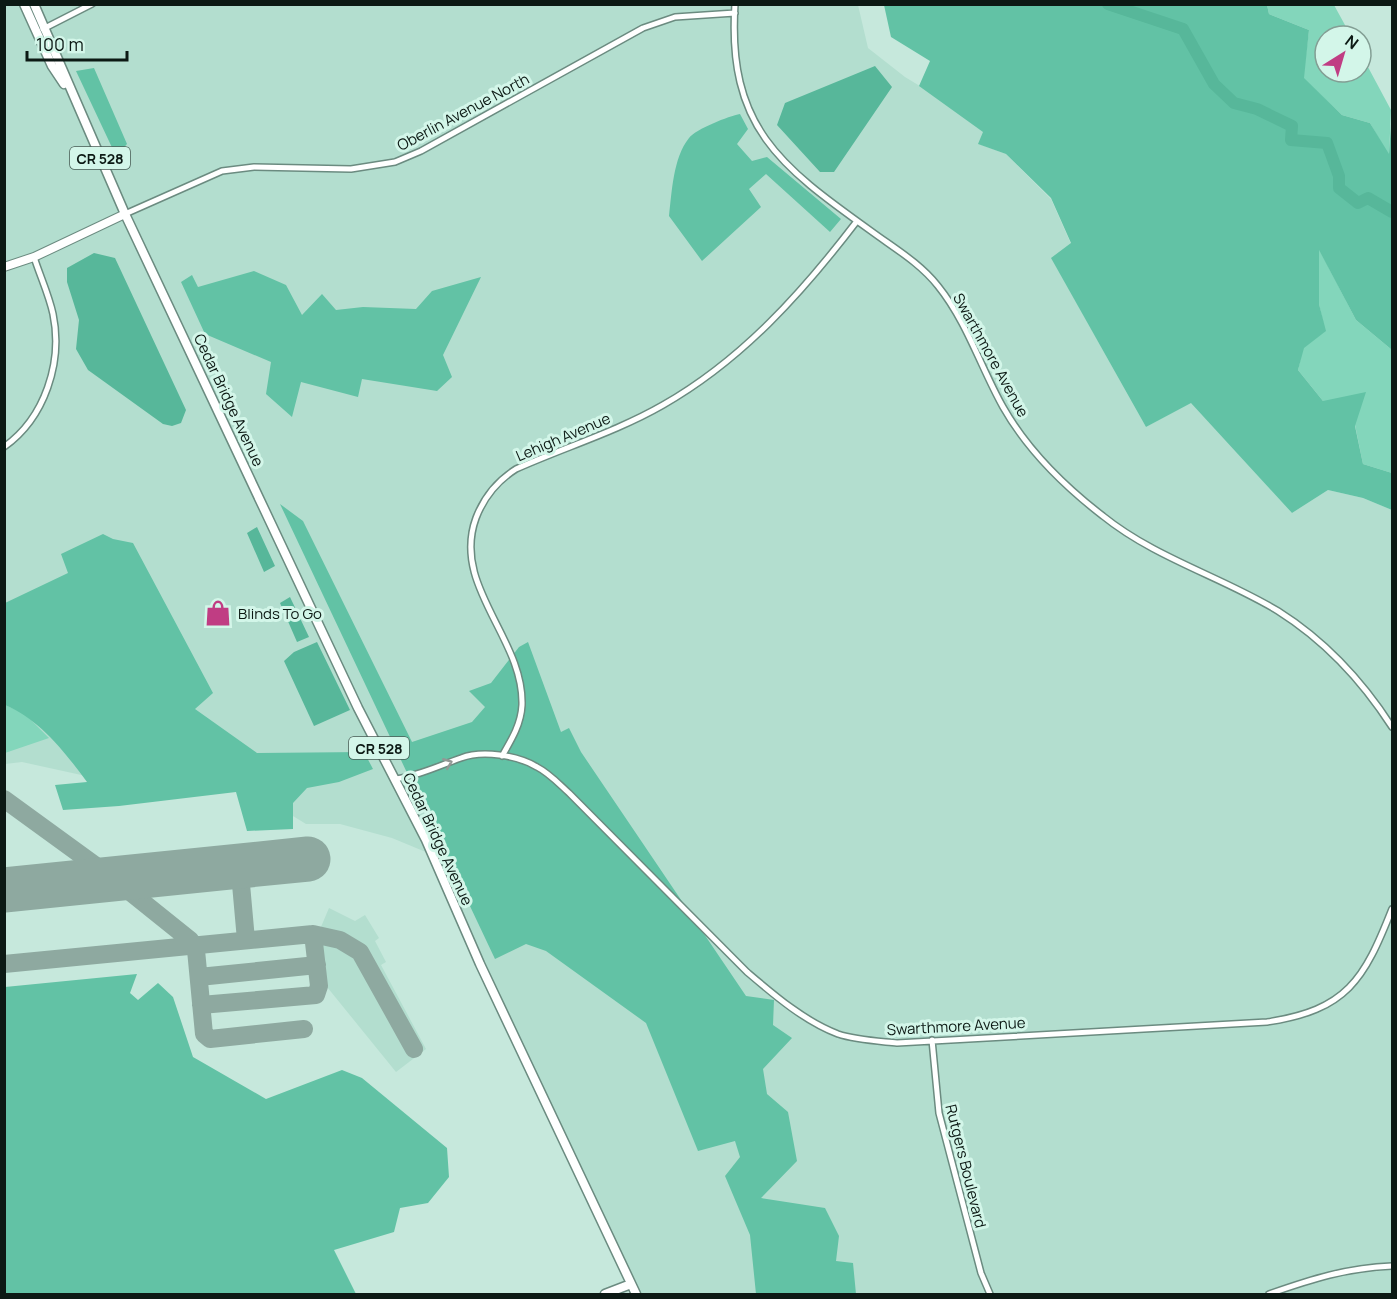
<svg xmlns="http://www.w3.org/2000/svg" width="1397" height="1299" font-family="Manrope,sans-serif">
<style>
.built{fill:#b3decf}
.green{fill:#83d6bb}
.forest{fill:#62c2a5}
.water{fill:#57b79a}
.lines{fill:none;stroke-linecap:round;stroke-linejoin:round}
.river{stroke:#57b79a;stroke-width:12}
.taxiway{stroke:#8ea9a0;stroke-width:18}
.runway{stroke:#8ea9a0;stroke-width:45}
.street-casing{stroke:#6b8b80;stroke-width:8}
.secondary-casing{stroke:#6b8b80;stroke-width:10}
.primary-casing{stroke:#6b8b80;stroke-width:11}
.street{stroke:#fff;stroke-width:5}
.secondary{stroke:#fff;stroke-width:8}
.primary{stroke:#fff;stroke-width:8}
.oneway{stroke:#929895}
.labels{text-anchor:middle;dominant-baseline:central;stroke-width:6;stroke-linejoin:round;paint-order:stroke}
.shield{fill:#d3f6e9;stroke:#485b54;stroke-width:1.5}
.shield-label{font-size:14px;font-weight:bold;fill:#0c1914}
.street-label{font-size:15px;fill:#0c1914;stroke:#d3f6e9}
.poi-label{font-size:15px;fill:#0c1914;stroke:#d3f6e9;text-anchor:start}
</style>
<rect width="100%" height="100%" fill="#c6e8dc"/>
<path class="built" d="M4,5H858L868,48L905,77L938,97L984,132L979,144L1006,154L1051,199L1071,244L1052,259L1146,427L1191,402L1292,513L1328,490L1363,498L1392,510V1294H636L433,855L392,838L340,824H306L262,797L214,782L95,778L22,762L5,764Z
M329,908L355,921L365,915L379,938L375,941L386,962L381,965L426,1049L396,1072L323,982L318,934Z"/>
<path class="green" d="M1267,5H1334L1351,36H1325V72H1361V54L1391,110L1389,156L1370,123L1342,115L1303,78L1309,30L1269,14Z
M1319,249L1356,320L1392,350V473L1363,464L1355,425L1323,401L1298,370L1303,348L1325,331L1319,304Z
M5,705L24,713L49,738L5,753Z"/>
<path class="forest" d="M884,5H1267L1269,14L1309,30L1304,78L1342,115L1370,123L1389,154L1392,109V350L1356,320L1319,250V304L1326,331L1304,348L1298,370L1323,401L1366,392L1355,426L1363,464L1392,473V510L1363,498L1328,490L1292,513L1191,403L1146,427L1051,258L1071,243L1051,198L1006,154L978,144L983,132L919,86L930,61L891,37Z
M94,68L127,144L116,156L76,71Z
M740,114L748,129L737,144L752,161L767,157L841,219L830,232L766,174L749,189L761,207L702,261L669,216C672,192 673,158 689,138C696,129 729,116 740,114Z
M254,271L286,285L302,315L322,294L336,310L363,307L416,309L432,291L481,277L443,355L452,377L437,391L362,379L358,397L301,382L292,417L266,394L271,362L205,334L181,282L192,275L198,287Z
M280,504L303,521L412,742L472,722L485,707L469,691L491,683L519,647L528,642L561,732L569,728L581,752L746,996L774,1000L773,1025L792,1038L763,1069L767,1094L788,1112L797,1161L761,1198L825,1208L839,1236L836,1261L853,1263L856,1294H756L750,1235L725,1176L740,1157L735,1141L698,1151L646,1023L546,951L526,944L495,959Z
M103,534L113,539L133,543L213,693L195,709L257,753L364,752L373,769L339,782L307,788L293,803V829L247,831L236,792L119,806L63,810L55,785L87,782C65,752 39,719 5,705V603L68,573L61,554Z
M137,974L130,993L138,1000L158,983L173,997L193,1057L266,1099L342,1070L362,1078L447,1148L449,1177L428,1203L400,1208L394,1232L334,1250L356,1294H5V987Z"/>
<path class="water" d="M875,66L892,87L834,172H820L777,125L785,103Z
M94,253L115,258L186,410L181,423L172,426L163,424L88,370L76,349L79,320L67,282V268Z
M257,527L275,566L264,572L247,533Z
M290,597L309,637L297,642L280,603Z
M317,642L350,710L314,726L284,661L294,652Z"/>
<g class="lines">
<path class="river" d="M1108,4L1183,29L1214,84L1234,103L1257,109L1292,126L1291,140L1327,143L1339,176V188L1358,203L1368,198L1392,212"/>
<path class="taxiway" d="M4,799L114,879L190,940L196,950L204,1034L210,1039L304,1029
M231,867L240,873L246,940
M4,964L313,934L340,940L360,952L414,1049
M199,977L317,965
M201,1005L316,995L319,986L313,934"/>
<path class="runway" d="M4,890L308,859"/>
<g class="street-casing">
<path id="street" d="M735,4C727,127 780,166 871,231C894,248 920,263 938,286C967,322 981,368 1003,407C1028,451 1064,486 1103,516C1155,558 1222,577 1278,611C1324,640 1363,682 1392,727
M43,29L92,4
M125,214L222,171L254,167L351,169L395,162L421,151L643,28L675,17L735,13
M4,447C45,418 63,362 53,314C49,295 40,276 34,257
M502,756C512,739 521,724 522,705C524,638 451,586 476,518C484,497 497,481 516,469C565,447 616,432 663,405C742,360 802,293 857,221
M395,779C418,776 438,766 461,758C482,750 517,755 537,767C549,773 559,784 569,793L747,972C774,995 804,1021 838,1034C856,1040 878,1041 897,1043L1267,1022C1347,1010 1364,980 1392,909
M932,1040L939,1113L981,1273L990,1294
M1269,1294C1312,1279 1346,1268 1392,1266"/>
</g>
<g class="secondary-casing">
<path id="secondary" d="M4,267L34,257L125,214"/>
</g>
<g class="primary-casing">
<path id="primary" d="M24,4L52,66L64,84
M34,4L125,214L358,708L426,840L480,964L636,1294
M605,1294L631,1284"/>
</g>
<use href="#street" class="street"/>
<use href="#secondary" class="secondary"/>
<use href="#primary" class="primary"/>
</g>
<defs><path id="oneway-chevron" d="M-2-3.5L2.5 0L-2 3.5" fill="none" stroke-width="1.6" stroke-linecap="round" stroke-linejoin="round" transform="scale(1.5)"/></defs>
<use class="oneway" href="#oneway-chevron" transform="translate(448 763) rotate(-22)"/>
<defs>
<g id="shop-bare" transform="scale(2.07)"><path d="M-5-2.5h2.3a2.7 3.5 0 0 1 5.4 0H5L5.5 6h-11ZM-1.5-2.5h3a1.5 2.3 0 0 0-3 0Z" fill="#c03d83" stroke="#d3f6e9" stroke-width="2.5" paint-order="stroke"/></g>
</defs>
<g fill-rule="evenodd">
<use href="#shop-bare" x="218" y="613"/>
</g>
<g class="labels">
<g class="shield">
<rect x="70" y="147" width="60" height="22" rx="4.5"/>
<rect x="349" y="737" width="60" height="22" rx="4.5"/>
</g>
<g class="shield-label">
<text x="100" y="158">CR 528</text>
<text x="379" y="748">CR 528</text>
</g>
<g class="street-label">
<text transform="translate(463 112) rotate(-28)">Oberlin Avenue North</text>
<text transform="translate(991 355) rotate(61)">Swarthmore Avenue</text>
<text transform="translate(229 400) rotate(65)">Cedar Bridge Avenue</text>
<text transform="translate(563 437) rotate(-23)">Lehigh Avenue</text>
<text transform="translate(438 839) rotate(65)">Cedar Bridge Avenue</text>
<text transform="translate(956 1026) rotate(-3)">Swarthmore Avenue</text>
<text transform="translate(966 1166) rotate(76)">Rutgers Boulevard</text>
</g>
<g class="poi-label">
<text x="238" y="613">Blinds To Go</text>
</g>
</g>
<rect width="1397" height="1299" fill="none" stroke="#0c1914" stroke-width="12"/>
<g transform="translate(1343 54) rotate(37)"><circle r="28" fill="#d3f6e9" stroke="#839e94" stroke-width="1.5"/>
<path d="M0-4.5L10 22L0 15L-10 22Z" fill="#c03d83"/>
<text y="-9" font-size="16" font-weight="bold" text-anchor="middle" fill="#0c1914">N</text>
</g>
<path d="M27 51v9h100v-9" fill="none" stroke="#0c1914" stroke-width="3"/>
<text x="36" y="51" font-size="18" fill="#0c1914" stroke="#d3f6e9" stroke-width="4.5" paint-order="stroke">100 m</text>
</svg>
